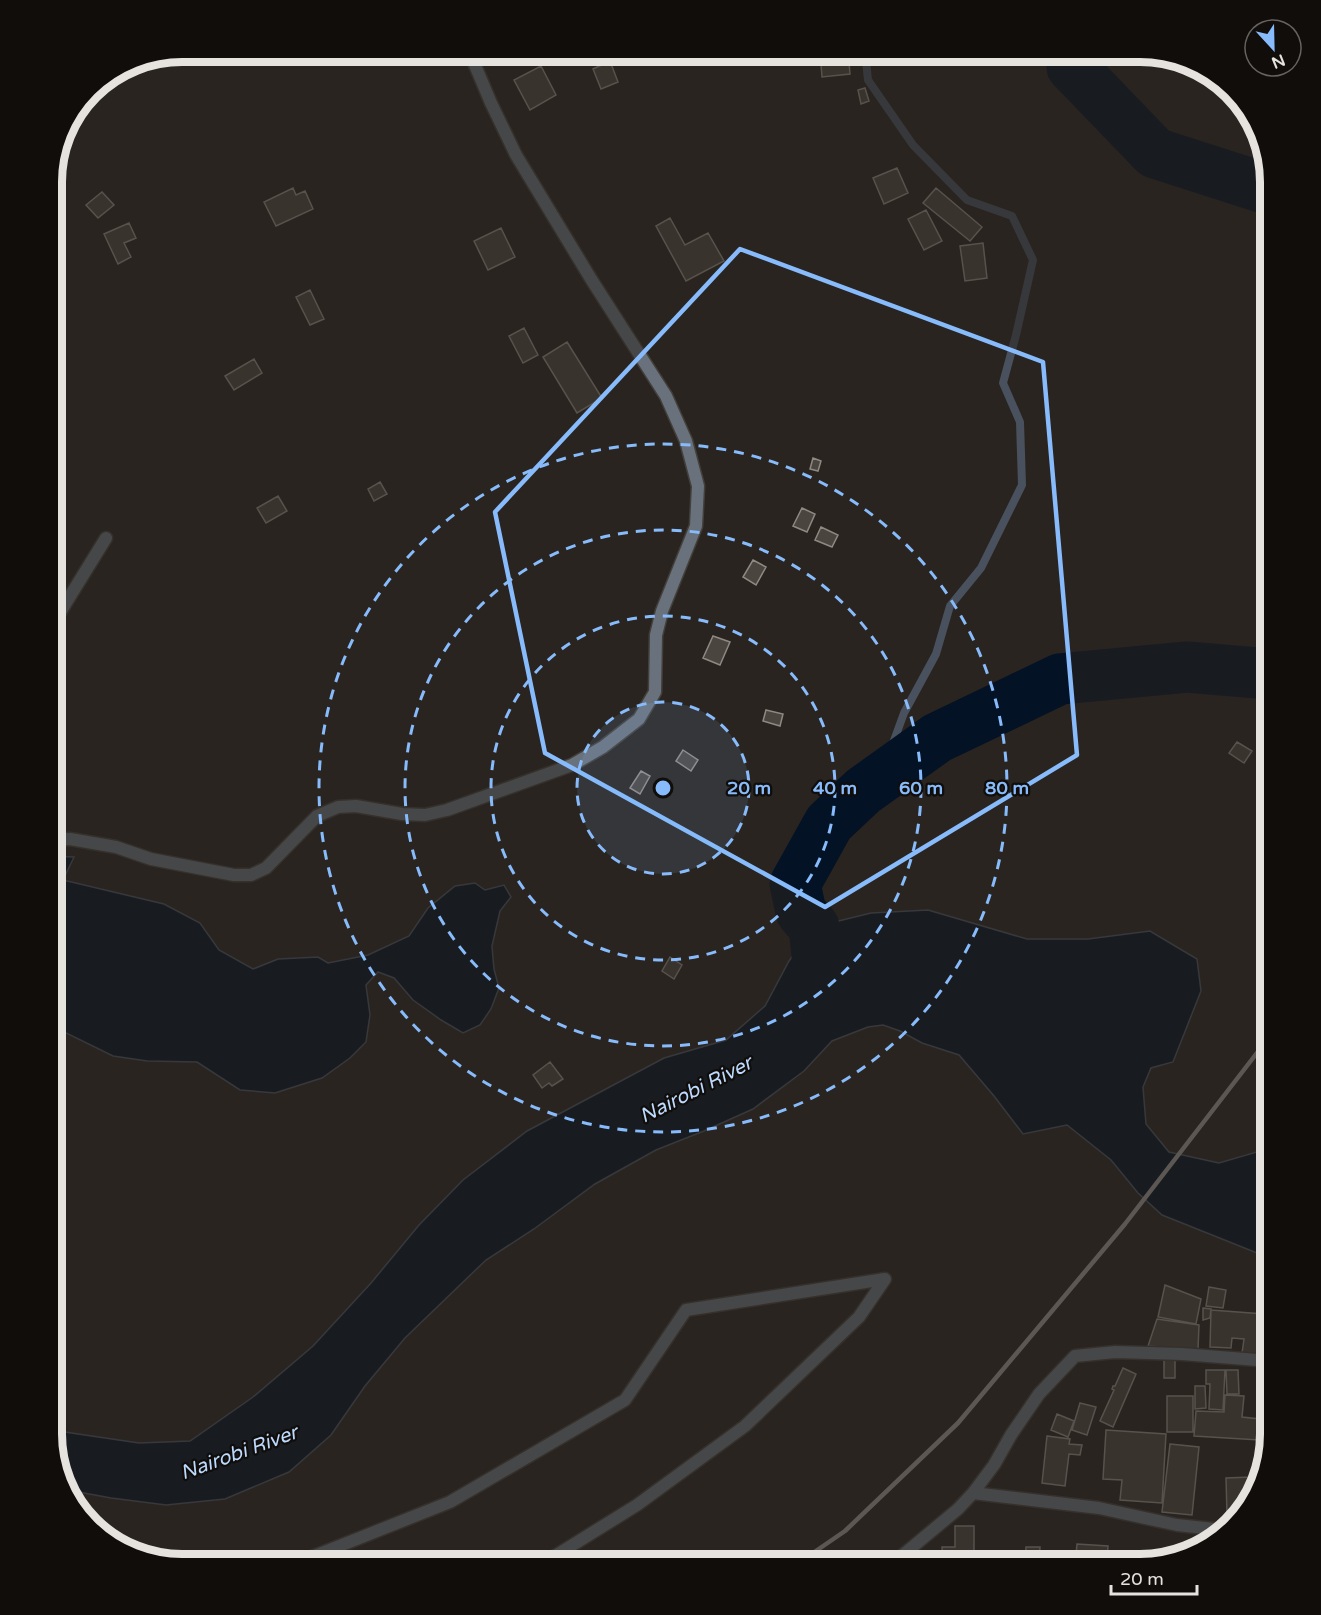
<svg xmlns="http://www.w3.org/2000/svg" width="1321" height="1615" font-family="'Varela Round',sans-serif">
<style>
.water{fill:#041225;stroke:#48515d;stroke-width:1.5}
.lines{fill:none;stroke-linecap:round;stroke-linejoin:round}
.stream{stroke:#48515d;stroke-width:8}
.river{stroke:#041225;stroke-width:51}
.building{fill:#4b453f;stroke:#8f8983;stroke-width:1.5}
.minor-casing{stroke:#433f3a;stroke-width:15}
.minor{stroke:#69717c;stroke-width:12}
.rail{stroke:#9a9692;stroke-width:4.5}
.marked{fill:none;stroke:#87bbfb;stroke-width:4.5;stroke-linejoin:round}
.ring{fill:none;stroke:#87bbfb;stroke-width:3;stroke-dasharray:10 8}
.labels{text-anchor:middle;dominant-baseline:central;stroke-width:4.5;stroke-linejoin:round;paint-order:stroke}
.water-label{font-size:20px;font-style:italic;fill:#bddaff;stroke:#100d0b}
.rim{fill:none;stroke:#e6e3df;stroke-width:8}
.centre{fill:#87bbfb;stroke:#100d0b;stroke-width:3}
.ring-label{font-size:18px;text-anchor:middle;font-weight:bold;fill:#87bbfb;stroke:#100d0b;stroke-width:4.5;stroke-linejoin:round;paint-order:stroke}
</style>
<rect width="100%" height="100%" fill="#29241f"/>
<path class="water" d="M51,856L74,857L63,880L164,904L200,923L219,950L253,969L278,959L318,957L328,963L368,955L409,936L428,908L455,886L475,883L485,890L504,885L511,897L500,911L492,946L494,969L499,988L491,1009L480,1025L463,1033L441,1020L413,1000L394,978L378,972L366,985L370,1015L366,1042L350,1058L322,1078L275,1093L240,1090L197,1062L147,1061L113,1056L64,1032L51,1016Z
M928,910L1027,939H1088L1150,931L1197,959L1201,991L1173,1062L1151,1068L1143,1087L1146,1124L1169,1152L1219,1163L1260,1151L1270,1163V1255H1262L1162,1215L1138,1193L1111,1160L1067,1125L1023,1134L994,1096L959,1055L922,1043L900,1031L883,1025L868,1027L832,1041L804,1071L753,1109L704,1131L656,1150L595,1184L534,1229L486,1260L405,1338L365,1386L331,1435L289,1472L225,1499L166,1505L111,1498L68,1490L51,1430L139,1443L190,1441L253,1397L313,1346L371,1283L419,1225L463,1180L527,1131L664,1058L726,1040L765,1006L789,961L814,927L871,913Z"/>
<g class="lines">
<path class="stream" d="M865,51L868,80L913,145L967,200L1012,216L1033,260L1016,335L1003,383L1020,422L1022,485L981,568L950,606L936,654L904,713L892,746L884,775"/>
<path class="river" d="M1073,51L1072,67L1155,153L1270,190
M812,995L820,984L814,927L801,912L795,884L829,823L863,791L937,738L1060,679L1187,667L1270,674"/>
</g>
<path class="building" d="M820,51H848L850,74L822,77Z
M610,61L618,82L601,89L593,69Z
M541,66L556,95L530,110L514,80Z
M865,88L869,101L861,104L858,90Z
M897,168L908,193L884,204L873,178Z
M293,188L296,195L305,191L313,209L276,226L264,202Z
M936,188L982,227L970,241L923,203Z
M102,192L114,205L98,218L86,205Z
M926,210L942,241L924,250L908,219Z
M670,218L685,245L708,233L724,261L686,281L656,226Z
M129,223L136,238L124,243L131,257L118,264L104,234Z
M501,228L515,257L488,270L474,241Z
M983,243L987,278L965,281L960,246Z
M310,290L324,319L310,325L296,297Z
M524,328L538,355L523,363L509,336Z
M567,342L602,398L577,413L543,357Z
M254,359L262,373L234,390L225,376Z
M813,458L821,461L818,471L810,469Z
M51,464L61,474L51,482Z
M380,482L387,494L374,501L368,489Z
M278,496L287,511L266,523L257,508Z
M802,508L815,514L807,532L793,526Z
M821,527L838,535L832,547L815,540Z
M753,560L766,567L756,585L743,577Z
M713,636L730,642L720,665L703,658Z
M766,710L783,714L780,726L763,721Z
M1237,742L1252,751L1244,763L1229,753Z
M683,750L698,760L691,771L676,761Z
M641,771L650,776L640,794L630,788Z
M670,957L682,965L674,979L662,971Z
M550,1062L563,1079L552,1086L549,1083L542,1088L533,1075Z
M1165,1285L1201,1299L1196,1324L1158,1317Z
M1209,1287L1226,1290L1223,1308L1206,1306Z
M1203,1308L1211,1309L1210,1318L1203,1320Z
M1211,1310L1264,1314L1261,1355L1242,1353L1244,1339L1232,1338L1231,1348L1210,1347Z
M1267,1312H1270V1332H1266Z
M1157,1319L1199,1325L1198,1350L1148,1346Z
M1164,1359H1175V1378H1164Z
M1123,1368L1136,1374L1113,1427L1100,1421L1114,1390L1112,1389L1113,1386H1115Z
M1206,1370H1225L1223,1410L1209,1409L1210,1384H1206Z
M1226,1370H1238L1239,1394H1227Z
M1195,1386H1205L1206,1408L1195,1409Z
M1269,1389L1270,1434L1269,1438L1265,1437Z
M1225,1395L1244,1396L1242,1417L1260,1419L1259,1440L1194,1436L1196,1411L1224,1412Z
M1167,1396H1193V1432H1167Z
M1080,1403L1096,1407L1087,1435L1072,1430Z
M1057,1414L1074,1421L1068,1437L1051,1430Z
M1106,1430L1166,1434L1162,1503L1120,1500L1122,1480L1103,1479Z
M1047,1436L1070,1439L1069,1444L1082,1445L1080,1455L1069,1454L1065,1486L1042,1483Z
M1170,1444L1199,1447L1192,1515L1162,1512Z
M1251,1477V1497L1237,1514H1227L1226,1478Z
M955,1526H974V1564H943L942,1547H955Z
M1077,1544L1108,1546L1107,1564H1075Z
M1026,1547H1040L1039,1564H1041H1025Z"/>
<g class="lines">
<g class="minor-casing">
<path id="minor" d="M51,627L106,538
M51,840L70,839L116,847L151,859L234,875H251L266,868L317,816L338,807L356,806L402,814L425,815L447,810L572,765L603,747L639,719L655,692L656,635L662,611L696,526L698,486L686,441L666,396L591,279L516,155L491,103L469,51
M973,1493L1099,1508L1177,1525L1223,1530
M294,1564L450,1502L625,1400L686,1310L885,1279L859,1317L745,1426L637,1505L542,1564
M892,1564L958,1509L973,1493L994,1465L1011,1435L1039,1394L1075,1356L1115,1352L1182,1354L1270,1361"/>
</g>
<use href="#minor" class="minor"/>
<path class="rail" d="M797,1564L845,1531L958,1423L1125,1224L1270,1036"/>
</g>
<path d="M0 0H1321V1615H0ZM740,249L1043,362L1077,755L825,907L545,753L495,512Z" fill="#29241f" fill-opacity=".55" fill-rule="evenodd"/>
<path class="marked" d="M740,249L1043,362L1077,755L825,907L545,753L495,512Z"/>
<circle cx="663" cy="788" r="86" fill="#87bbfb" fill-opacity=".12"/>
<g class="ring">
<circle cx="663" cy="788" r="86"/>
<circle cx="663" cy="788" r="172"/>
<circle cx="663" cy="788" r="258"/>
<circle cx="663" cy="788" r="344"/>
</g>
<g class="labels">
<g class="water-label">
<text transform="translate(696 1090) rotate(-27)">Nairobi River</text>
<text transform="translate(239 1453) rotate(-20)">Nairobi River</text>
</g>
</g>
<path d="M0 0H1321V1615H0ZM182 62H1140A120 120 0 0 1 1260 182V1434A120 120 0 0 1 1140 1554H182A120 120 0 0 1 62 1434V182A120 120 0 0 1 182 62Z" fill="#100d0b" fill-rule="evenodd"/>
<path class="rim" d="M182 62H1140A120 120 0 0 1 1260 182V1434A120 120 0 0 1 1140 1554H182A120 120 0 0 1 62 1434V182A120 120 0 0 1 182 62Z"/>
<circle cx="663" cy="788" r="9" class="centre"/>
<g class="ring-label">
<text x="749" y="794">20 m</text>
<text x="835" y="794">40 m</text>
<text x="921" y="794">60 m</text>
<text x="1007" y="794">80 m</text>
</g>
<g transform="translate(1273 48) rotate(158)"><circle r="28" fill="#100d0b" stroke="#666360" stroke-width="1.5"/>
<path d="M0-4.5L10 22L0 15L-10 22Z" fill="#87bbfb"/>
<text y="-9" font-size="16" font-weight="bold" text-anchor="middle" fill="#e6e3df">N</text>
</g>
<path d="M1111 1585v9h86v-9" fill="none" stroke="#e6e3df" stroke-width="3"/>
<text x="1120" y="1585" font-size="18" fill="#e6e3df" stroke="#100d0b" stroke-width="4.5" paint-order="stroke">20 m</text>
</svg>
